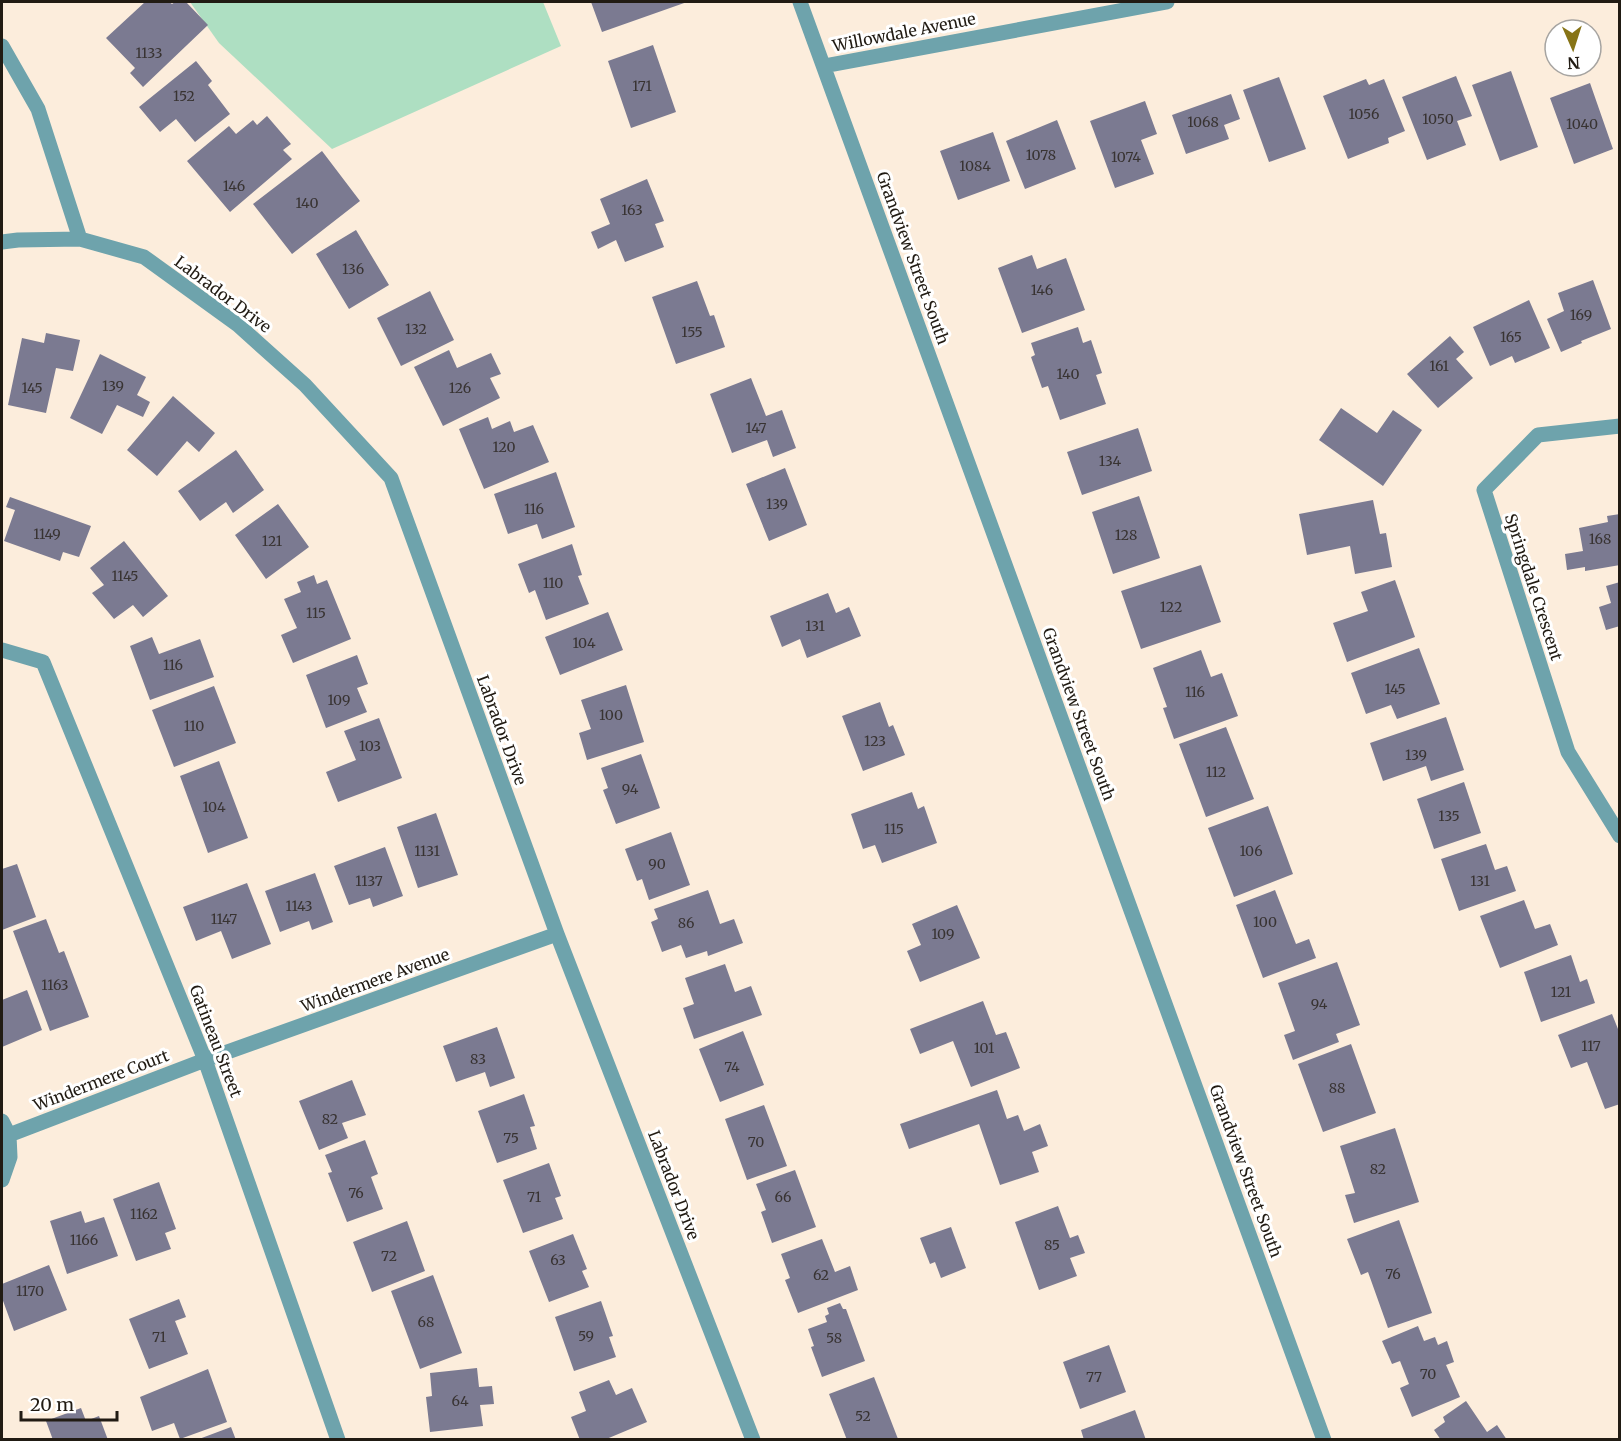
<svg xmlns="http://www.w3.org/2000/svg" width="1621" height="1441" font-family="Merriweather,serif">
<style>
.green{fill:#aedfc2}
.building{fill:#7b7a91}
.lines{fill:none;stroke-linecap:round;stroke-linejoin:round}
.minor{stroke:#6ea3ac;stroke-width:15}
.labels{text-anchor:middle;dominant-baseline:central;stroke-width:6;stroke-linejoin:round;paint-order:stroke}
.number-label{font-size:14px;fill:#383332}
.street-label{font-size:16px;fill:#211b13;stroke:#fff}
</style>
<rect width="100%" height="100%" fill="#fceddc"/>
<path class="green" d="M190,2H543L561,46L332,149L219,43Z"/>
<path class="building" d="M145,2H169L172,4L175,2H186L208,25L143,87L130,73L135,68L106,38Z
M591,2H687L602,32Z
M653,45L676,112L631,128L608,61Z
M196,61L212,81L208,85L230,114L195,142L176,119L160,132L139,107Z
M1511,71L1538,147L1500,161L1472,85Z
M1456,76L1472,116L1457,121L1466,145L1427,160L1402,97Z
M1279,77L1306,149L1269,162L1243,90Z
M1366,79L1369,85L1384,79L1405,131L1388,138L1389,143L1348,159L1323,96Z
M1590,83L1613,149L1574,164L1550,98Z
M1231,94L1240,119L1224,125L1229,139L1186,154L1172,115Z
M1145,101L1157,134L1141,140L1154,174L1115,188L1090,121Z
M267,116L291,144L283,150L292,159L230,212L187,161L229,126L236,134L253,120L257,125Z
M1057,120L1076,169L1025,189L1006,141Z
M993,132L1010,181L958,200L940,151Z
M322,151L360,201L292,254L253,204Z
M647,179L664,221L655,224L664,247L625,262L616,240L598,249L591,232L610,224L600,199Z
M356,230L389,285L349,309L316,254Z
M1032,255L1037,269L1066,258L1085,310L1022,333L998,268Z
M1593,280L1611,329L1581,341L1582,343L1561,352L1547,319L1564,311L1558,293Z
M697,281L710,316L714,315L725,347L676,364L652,297Z
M430,291L454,340L401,366L377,318Z
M1529,300L1550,348L1515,363L1512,356L1490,366L1473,327Z
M1078,327L1083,343L1091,340L1102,373L1096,375L1106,404L1060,420L1048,386L1042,388L1031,357L1035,355L1031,343Z
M46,333L80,340L73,371L56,368L46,413L8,405L22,338L44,343Z
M1450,336L1464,352L1456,359L1473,378L1438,408L1407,374Z
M449,350L457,368L491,353L501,374L490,378L500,398L443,426L414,367Z
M100,354L146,377L137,395L150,402L143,417L117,405L102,434L70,418Z
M751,378L766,416L782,410L796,448L773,457L767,440L732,453L710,394Z
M173,396L215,433L199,452L187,441L157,476L127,450Z
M1341,408L1377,433L1393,410L1422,430L1383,486L1319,440Z
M488,417L492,429L510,421L514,432L533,425L549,462L484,489L459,429Z
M1138,428L1152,471L1082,495L1067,452Z
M236,450L264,490L233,513L226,502L200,521L178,491Z
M785,468L807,525L769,541L746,484Z
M556,472L575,527L542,539L537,524L508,534L494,494Z
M1139,496L1160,558L1113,574L1092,512Z
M10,497L91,526L79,557L63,552L60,561L4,541L15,510L6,507Z
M1373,500L1380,534L1386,533L1392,567L1355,574L1350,546L1307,555L1299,514Z
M278,504L309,547L266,579L235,535Z
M1620,514V565L1585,571V567L1567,570L1565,554L1583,551L1579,528L1608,522L1607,516Z
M124,541L168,596L143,617L133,605L114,619L92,593L104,585L90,568Z
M572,544L582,575L578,576L589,604L546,620L535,590L529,593L518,564Z
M1201,565L1221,622L1141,649L1121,591Z
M314,575L317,584L327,580L351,639L293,663L281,635L297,628L284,599L301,592L297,582Z
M1395,580L1415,637L1347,662L1333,623L1368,611L1361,592Z
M1620,582V626L1606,630L1599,607L1611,603L1606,586Z
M828,593L836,613L849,607L861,636L807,658L800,639L782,647L770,616Z
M608,612L623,650L560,675L545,637Z
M152,637L159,654L200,639L214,677L150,700L130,646Z
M1419,648L1440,704L1397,719L1391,705L1366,714L1351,673Z
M1201,650L1211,677L1222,673L1238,716L1174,739L1163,708L1167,707L1153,668Z
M357,655L368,684L357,688L367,712L326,728L306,675Z
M626,685L644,742L587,760L579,733L591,729L581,700Z
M214,686L236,743L174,767L152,710Z
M880,702L889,727L893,725L905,755L863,771L842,716Z
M1446,717L1464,770L1431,781L1426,766L1383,781L1370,743Z
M379,718L402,778L338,802L326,772L356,760L344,731Z
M1226,727L1254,799L1206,817L1179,744Z
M641,754L660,808L616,824L603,790L608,788L601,768Z
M219,761L248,838L208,853L180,776Z
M1464,782L1481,833L1434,849L1417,799Z
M912,792L918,809L924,806L937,843L882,863L875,845L863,849L851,814Z
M1268,806L1293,874L1234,897L1208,828Z
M436,813L458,875L418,888L397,827Z
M671,832L690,885L649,900L642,879L637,881L625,849Z
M1486,844L1495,870L1507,866L1516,891L1459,911L1441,859Z
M385,847L403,896L373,907L370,898L349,905L334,866Z
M17,864L36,917L2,930V869Z
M315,873L333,922L312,930L309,921L280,932L265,891Z
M247,883L271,944L232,959L221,931L196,941L183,907Z
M708,890L720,924L734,919L743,943L708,956L707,951L686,958L681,945L662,952L651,922L658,919L654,909Z
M1275,890L1296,944L1309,939L1316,958L1263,978L1236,905Z
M1524,900L1535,929L1550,924L1558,945L1500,968L1480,916Z
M957,905L980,958L920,982L907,951L921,945L912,924Z
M46,919L59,953L64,951L89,1017L50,1031L13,931Z
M1571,955L1580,982L1587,979L1595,1003L1541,1022L1524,972Z
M1337,962L1360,1025L1336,1034L1339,1042L1293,1060L1284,1035L1295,1031L1278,983Z
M725,964L735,992L751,986L762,1015L694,1039L683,1008L694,1004L685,978Z
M27,990L42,1030L2,1047V1000Z
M983,1001L996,1035L1006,1032L1020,1068L971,1087L953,1041L920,1054L910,1029Z
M1612,1014L1620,1034V1104L1605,1109L1587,1062L1571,1068L1558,1035Z
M497,1027L515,1078L490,1087L485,1072L456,1082L443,1046Z
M743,1031L764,1085L720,1102L699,1049Z
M1351,1044L1376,1113L1323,1132L1298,1064Z
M352,1080L366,1115L342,1123L348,1138L319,1150L299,1101Z
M997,1090L1007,1119L1018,1115L1024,1131L1040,1124L1048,1146L1032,1152L1039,1172L1000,1185L979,1124L909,1149L900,1124Z
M524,1094L535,1126L530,1127L537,1149L497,1163L478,1111Z
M764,1105L787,1166L747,1180L725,1119Z
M1395,1128L1419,1202L1354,1223L1345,1195L1355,1193L1340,1146Z
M365,1140L378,1174L371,1177L383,1209L347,1222L328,1173L332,1172L325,1155Z
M549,1163L561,1196L555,1198L563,1219L523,1233L503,1180Z
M795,1170L816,1227L772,1243L761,1212L766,1210L756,1184Z
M159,1182L176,1229L165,1233L171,1249L136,1261L113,1199Z
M1058,1206L1070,1238L1078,1235L1085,1253L1070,1258L1077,1276L1039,1290L1015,1222Z
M81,1211L85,1223L104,1217L118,1256L67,1274L50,1221Z
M1399,1220L1432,1313L1388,1328L1368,1272L1361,1275L1347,1239Z
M407,1221L425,1271L372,1292L353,1242Z
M951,1227L966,1268L941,1278L935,1262L930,1264L920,1238Z
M573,1234L587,1269L582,1271L589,1287L549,1302L529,1251Z
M822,1239L835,1272L850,1266L858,1290L798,1313L785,1280L790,1278L781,1254Z
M49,1265L67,1310L14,1331L2,1298V1284Z
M433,1275L462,1353L420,1369L391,1291Z
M179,1299L186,1317L175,1321L188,1354L149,1369L129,1319Z
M601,1301L613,1336L609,1337L616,1357L574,1371L555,1317Z
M840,1303L843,1309H846L865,1361L822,1377L811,1347L814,1346L808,1329L827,1322L825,1316L829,1314L827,1308Z
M1418,1326L1424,1341L1435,1337L1438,1345L1447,1341L1454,1362L1446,1365L1460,1397L1412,1417L1400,1388L1409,1384L1400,1361L1392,1364L1382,1341Z
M1109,1345L1126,1392L1080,1409L1063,1362Z
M477,1368L479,1387L492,1386L494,1404L480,1405L483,1426L430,1432L426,1397L432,1396L430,1373Z
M208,1369L227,1422L180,1439L174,1423L152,1431L140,1397Z
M874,1377L898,1439L847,1440L829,1394Z
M609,1380L616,1395L632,1388L647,1422L604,1440H580L571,1417L586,1411L579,1392Z
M1466,1401L1487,1432L1497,1425L1507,1440H1441L1434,1430L1445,1422L1443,1417Z
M81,1408L86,1421L99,1416L108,1440H53L46,1421Z
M1135,1410L1146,1440H1084L1081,1430Z
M231,1427L236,1440H199V1439Z"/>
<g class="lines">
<path class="minor" d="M800,2L1324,1440
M2,46L38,109L80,239
M824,66L1167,2
M2,242L18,240L80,239L144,257L238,325L305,385L391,478L557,934L753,1440
M1620,426L1538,435L1484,490L1568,752L1620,836
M2,650L43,662L205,1060L338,1440
M2,1121L9,1135L10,1157L2,1180
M9,1135L205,1060L557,934"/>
</g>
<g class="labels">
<g class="number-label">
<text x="149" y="53">1133</text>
<text x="642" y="86">171</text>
<text x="184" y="96">152</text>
<text x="1364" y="114">1056</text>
<text x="1438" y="119">1050</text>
<text x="1203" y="122">1068</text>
<text x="1582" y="124">1040</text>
<text x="1041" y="155">1078</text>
<text x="1126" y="157">1074</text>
<text x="975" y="166">1084</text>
<text x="234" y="186">146</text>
<text x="307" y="203">140</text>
<text x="632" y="210">163</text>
<text x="353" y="269">136</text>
<text x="1042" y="290">146</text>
<text x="1581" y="315">169</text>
<text x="416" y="329">132</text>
<text x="692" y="332">155</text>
<text x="1511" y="337">165</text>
<text x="1439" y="366">161</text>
<text x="1068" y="374">140</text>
<text x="113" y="386">139</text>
<text x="32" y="388">145</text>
<text x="460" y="388">126</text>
<text x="756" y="428">147</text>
<text x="504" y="447">120</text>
<text x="1110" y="461">134</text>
<text x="777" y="504">139</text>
<text x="534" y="509">116</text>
<text x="47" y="534">1149</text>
<text x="1126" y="535">128</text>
<text x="1600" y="539">168</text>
<text x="272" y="541">121</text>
<text x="125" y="576">1145</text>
<text x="553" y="583">110</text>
<text x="1171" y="607">122</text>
<text x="316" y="613">115</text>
<text x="815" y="626">131</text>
<text x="584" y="643">104</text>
<text x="173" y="665">116</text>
<text x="1395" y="689">145</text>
<text x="1195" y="692">116</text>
<text x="339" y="700">109</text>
<text x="611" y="715">100</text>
<text x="194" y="726">110</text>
<text x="875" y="741">123</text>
<text x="370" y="746">103</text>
<text x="1416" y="755">139</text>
<text x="1216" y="772">112</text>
<text x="630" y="789">94</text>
<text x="214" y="807">104</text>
<text x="1449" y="816">135</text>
<text x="894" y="829">115</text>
<text x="427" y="851">1131</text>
<text x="1251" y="851">106</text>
<text x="657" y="864">90</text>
<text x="369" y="881">1137</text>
<text x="1480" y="881">131</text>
<text x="299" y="906">1143</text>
<text x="224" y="919">1147</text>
<text x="1265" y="922">100</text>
<text x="686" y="923">86</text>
<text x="943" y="934">109</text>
<text x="55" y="985">1163</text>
<text x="1561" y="992">121</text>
<text x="1319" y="1004">94</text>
<text x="1591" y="1046">117</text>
<text x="984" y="1048">101</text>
<text x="478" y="1059">83</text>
<text x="732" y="1067">74</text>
<text x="1337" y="1088">88</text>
<text x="330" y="1119">82</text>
<text x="511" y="1138">75</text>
<text x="756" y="1142">70</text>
<text x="1378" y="1169">82</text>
<text x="356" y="1193">76</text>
<text x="534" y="1197">71</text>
<text x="783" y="1197">66</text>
<text x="144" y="1214">1162</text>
<text x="84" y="1240">1166</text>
<text x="1052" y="1245">85</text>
<text x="389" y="1256">72</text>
<text x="558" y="1260">63</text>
<text x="1393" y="1274">76</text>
<text x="821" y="1275">62</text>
<text x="30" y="1291">1170</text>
<text x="426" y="1322">68</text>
<text x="586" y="1336">59</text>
<text x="159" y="1337">71</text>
<text x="834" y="1338">58</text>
<text x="1428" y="1374">70</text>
<text x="1094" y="1377">77</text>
<text x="460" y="1401">64</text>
<text x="863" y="1416">52</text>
</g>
<g class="street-label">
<text transform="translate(904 32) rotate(-11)">Willowdale Avenue</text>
<text transform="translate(913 258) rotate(70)">Grandview Street South</text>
<text transform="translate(223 294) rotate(37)">Labrador Drive</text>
<text transform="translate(1534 587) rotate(72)">Springdale Crescent</text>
<text transform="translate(1079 714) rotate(70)">Grandview Street South</text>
<text transform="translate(502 730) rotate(70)">Labrador Drive</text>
<text transform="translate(375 980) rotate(-20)">Windermere Avenue</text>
<text transform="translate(216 1041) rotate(69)">Gatineau Street</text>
<text transform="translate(101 1080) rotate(-21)">Windermere Court</text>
<text transform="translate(1246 1171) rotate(70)">Grandview Street South</text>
<text transform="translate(674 1185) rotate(69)">Labrador Drive</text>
</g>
</g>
<rect width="1621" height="1441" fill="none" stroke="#211b13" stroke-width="6"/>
<g transform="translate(1573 48) rotate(177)"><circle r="28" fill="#ffffff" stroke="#a6a4a1" stroke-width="1.5"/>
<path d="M0-4.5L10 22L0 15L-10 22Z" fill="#877416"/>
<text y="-9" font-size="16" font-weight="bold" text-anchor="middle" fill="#211b13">N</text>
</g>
<path d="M21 1411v9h96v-9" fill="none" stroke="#211b13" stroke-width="3"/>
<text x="30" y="1411" font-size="18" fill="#211b13" stroke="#ffffff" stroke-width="4.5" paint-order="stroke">20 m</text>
</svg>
